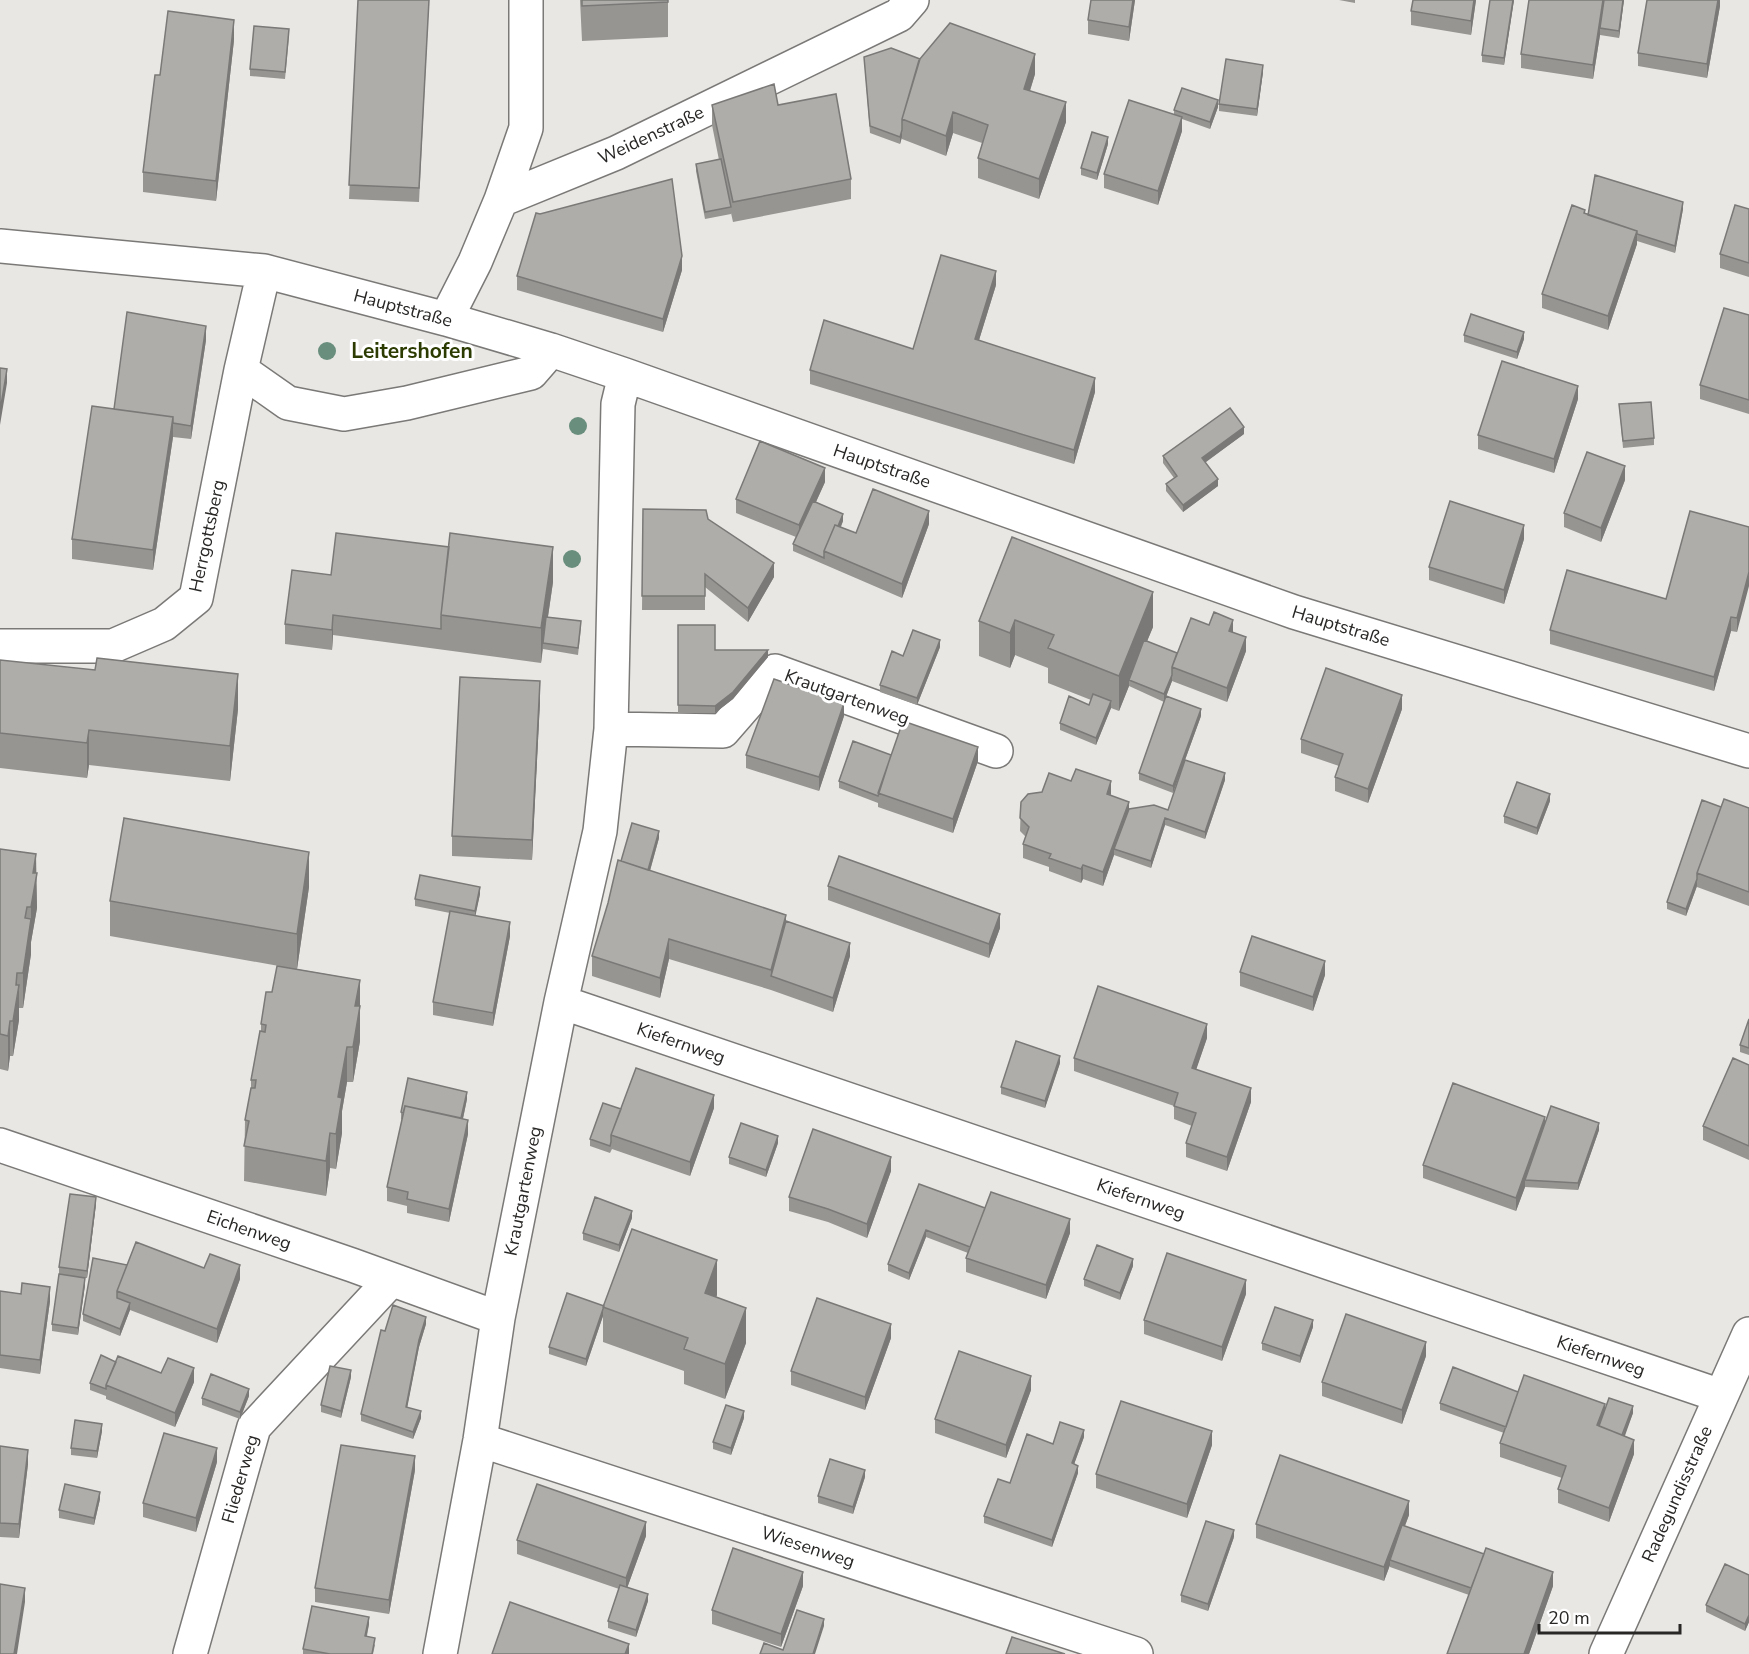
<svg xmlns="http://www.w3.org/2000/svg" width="1749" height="1654" font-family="'Nunito Sans',sans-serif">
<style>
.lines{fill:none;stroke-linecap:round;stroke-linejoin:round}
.minor-casing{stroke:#7b7977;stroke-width:36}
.minor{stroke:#fff;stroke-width:33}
.tree{fill:#698e7d}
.wall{fill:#969592}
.shaded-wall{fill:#7a7977}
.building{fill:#afadaa;stroke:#7a7977;stroke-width:1.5}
.labels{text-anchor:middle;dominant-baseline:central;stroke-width:6;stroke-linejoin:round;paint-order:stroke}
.street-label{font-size:18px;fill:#282726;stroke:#fff}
.quarter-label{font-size:21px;font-weight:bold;fill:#2c3b01;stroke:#fff}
</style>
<rect width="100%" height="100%" fill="#e9e7e4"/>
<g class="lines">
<g class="minor-casing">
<path id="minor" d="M501,200L526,128V0
M0,246L264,271L446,319L551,350L625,375L1294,612L1749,751
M446,319L475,262L501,200L616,153L899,15L912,0
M241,370L288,403L344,414L407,403L531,373L551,350
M0,646H113L164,624L196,598L241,370L264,271
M611,729L723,731L775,671L996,751
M561,1002L1721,1396
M0,1145L352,1265L498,1318
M480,1440L1136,1654
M190,1654L254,1427L391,1280
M440,1654L480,1440L498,1318L561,1002L600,831L611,729L618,404L625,375
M1606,1654L1749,1334"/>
</g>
<use href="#minor" class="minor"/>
</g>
<g class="tree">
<circle cx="327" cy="351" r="9"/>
<circle cx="578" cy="426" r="9"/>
<circle cx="572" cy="559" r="9"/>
</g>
<path class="wall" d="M358,0H429L419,202L349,199Z
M580,0H668V37L582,41Z
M1091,0H1135L1129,41L1088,34V20Z
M1339,0H1355V3Z
M1476,0L1471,35L1411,25V11Z
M1514,0L1504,65L1482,62V55Z
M1624,0L1619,38L1600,35L1593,79L1521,68V54Z
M1720,0V6L1707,78L1638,66V53Z
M289,36L285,79L250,76V69Z
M234,40L216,201L143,192V172Z
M864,57L920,59L1035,74L1030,91L1066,122L1039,199L978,178V158L982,143L953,133L946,156L902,139V137L900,144L870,133Z
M1263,72L1257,116L1219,111V104Z
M712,105H778L851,179V199L733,222L731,213V214L705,219L696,171V164L719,160L712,125Z
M1218,107L1210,129L1182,119V131L1158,205L1104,188V174L1174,115V110Z
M1108,144L1097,180L1081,175V168Z
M1683,209L1675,253L1637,241V244L1608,330L1542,308V294L1585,214L1588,215Z
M1749,209V277L1720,268V254Z
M682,270L663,332L517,290V276Z
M996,285L979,340L1095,392L1074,464L810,384V370L913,349Z
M1749,315V414L1700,399V385Z
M1464,335L1524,339L1517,359L1464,342Z
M206,340L191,439L173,437L153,570L72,559V539L114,409Z
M1578,399L1554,473L1478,449V435Z
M1619,404L1654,438V445L1623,448Z
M1244,434L1205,462L1218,486L1183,512L1166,491V484L1174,478L1163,463V456Z
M1625,480L1601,542L1564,527V513Z
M825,482L816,502L843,521L841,527L856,533L929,524L902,598L793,551V544L796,537L736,513V499Z
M643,509L774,577L748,622L705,587V610H642Z
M1749,527L1737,632L1731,631L1714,691L1550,644V630L1666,599Z
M1012,537L1153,627L1147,641L1177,653L1209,625L1233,633L1246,651L1227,702L1172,681L1164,702L1129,686L1119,711L1111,708L1096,745L1060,730V723L1089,705L1091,700L1048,683V668L1015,655L1010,668L979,656V621Z
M1524,539L1504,604L1429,580V567Z
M331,575L553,582L548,617L581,628L578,655L543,649L541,663L333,635L332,650L285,644V624Z
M678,625L715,650L768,657L733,699L715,713H678Z
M940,647L917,705L880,692V685L903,656Z
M0,660L238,709L230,781L89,765L87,778L0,768Z
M540,701L532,860L452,856V836Z
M1402,709L1368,803L1335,791V777L1339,766L1301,753V739Z
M844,716L819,791L746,768V755Z
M1201,716L1173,793L1139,780V773Z
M891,755L978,761L953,833L878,807V803L839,788V781Z
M1225,780L1205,839L1165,825L1151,868L1114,855L1103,886L1083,879L1081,883L1049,871V867L1023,858V844L1026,837L1020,831L1021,802L1111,795L1129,809L1168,810Z
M1550,801L1537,835L1504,823V816Z
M1721,807L1749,808V906L1697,887V886L1686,916L1667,909V902Z
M659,838L650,871L786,921L850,956L833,1012L771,990L669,959L660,998L592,976V956L621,861Z
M0,849L36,873L37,908L31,942V954L23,1008H19V1020L13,1056H10L8,1071L0,1069Z
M828,886L1000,928L989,958L828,900Z
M309,887L297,969L360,980V1041L353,1082H347L342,1111V1133L336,1169L330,1168L326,1196L244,1181L245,1120L251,1088V1080L261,1031V1024L272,992L279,966L110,936V901Z
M480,894L475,916L510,936L493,1026L433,1015V1002L450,913L415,906V899Z
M1240,972L1325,975L1313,1011L1240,986Z
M1749,1019V1055L1740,1052V1045Z
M1207,1038L1196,1069L1251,1102L1227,1171L1186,1157V1143L1192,1126L1174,1119V1106L1074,1071V1058Z
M1060,1063L1045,1108L1001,1094V1087Z
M1749,1065V1160L1703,1140V1126Z
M467,1099L463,1119L468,1134L449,1222L407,1213V1206L387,1201V1187L402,1120L401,1119V1112Z
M714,1108L690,1176L612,1149L610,1153L590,1146V1139L621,1109Z
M1545,1123L1599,1130L1578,1190L1525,1187L1516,1211L1423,1178V1165Z
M778,1143L766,1177L729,1164V1157Z
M891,1171L867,1238L828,1222L789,1211V1197Z
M919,1184L985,1208L1070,1233L1046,1299L966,1272V1258L968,1253L926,1237L909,1280L888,1271V1264Z
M96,1204L87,1278H85V1285L78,1335L52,1331V1324L59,1274V1267Z
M632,1218L619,1252L583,1240V1233Z
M127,1265L204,1268L240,1279L217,1343L130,1310L120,1336L83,1321V1314Z
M1133,1266L1120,1300L1084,1286V1279Z
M0,1291L50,1301L40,1374L0,1368Z
M1246,1294L1222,1361L1144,1334V1320Z
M717,1295L716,1297L746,1343L725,1399L684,1384V1371L603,1342V1316L586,1366L549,1354V1347L604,1306Z
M426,1324L419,1347L407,1407L421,1418L413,1439L361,1421V1414L385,1331Z
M1313,1327L1300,1363L1262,1350V1343Z
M891,1338L865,1410L791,1385V1371Z
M1426,1356L1402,1424L1322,1396V1382Z
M116,1362L194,1382L175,1427L106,1399V1396L90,1390V1383Z
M351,1377L341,1418L321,1412V1405Z
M1031,1390L1006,1458L935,1433V1419Z
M1518,1392L1605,1410L1633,1413L1624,1436L1634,1454L1609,1522L1558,1503V1489L1562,1478L1500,1457V1443L1504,1433L1440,1410V1403Z
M249,1396L240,1419L202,1405V1398Z
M744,1418L731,1455L713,1449V1442Z
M102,1431L97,1458L71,1455V1448Z
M1084,1437L1074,1464L1078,1473L1052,1547L984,1523V1516L1010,1483L1053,1444Z
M1212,1445L1187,1518L1096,1488V1474Z
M0,1446L28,1464L19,1538L0,1537Z
M217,1462L196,1532L143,1517V1503Z
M415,1470L389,1614L315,1602V1588Z
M865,1477L853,1514L818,1503V1496Z
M100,1499L94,1525L59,1518V1510Z
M1409,1515L1405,1526L1553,1586L1529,1654H1447L1469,1595L1390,1567V1565L1384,1581L1256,1538V1524Z
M646,1536L627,1588L648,1601L636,1637L608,1628V1621L619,1589L517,1554V1540Z
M1234,1537L1208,1611L1181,1602V1595Z
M1749,1575V1622L1745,1631L1706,1612V1605Z
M803,1586L781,1647L712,1624V1610Z
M369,1624L367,1636L375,1645L373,1654H303V1649Z"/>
<path class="shaded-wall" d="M1133,0H1135L1129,41V27Z
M1474,0H1476L1471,35V21Z
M1513,0H1514L1504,65V58Z
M1603,0H1605L1600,28V35L1593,79V65Z
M1623,0H1624L1619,38V31Z
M1718,0H1720V6L1707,78V64Z
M234,20V40L216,201V181Z
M1035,54V74L1024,109V89Z
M1263,65V72L1257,116V109Z
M1218,100V107L1210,129V122Z
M1066,102V122L1039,199V179Z
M953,112V133L946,156V136Z
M1182,117V131L1158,205V191Z
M902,130V137L900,144V137Z
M1108,137V144L1097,180V173Z
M1683,202V209L1675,253V246Z
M1637,231V244L1608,330V316Z
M682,256V270L663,332V319Z
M996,271V285L975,353V339Z
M206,326V340L191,439V426Z
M1524,332V339L1517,359V352Z
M7,369V383L0,425V411Z
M1095,378V392L1074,464V450Z
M1578,386V399L1554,473V459Z
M173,417V437L153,570V550Z
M1244,427V434L1202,465V458Z
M1625,466V480L1601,542V528Z
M825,468V482L799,539V525Z
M1218,479V486L1183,512V505Z
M929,511V524L902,598V584Z
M843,514V521L829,553L826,552Z
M1524,525V539L1504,604V590Z
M553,547V582L544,643H543L541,663V628Z
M774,563V577L748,622V608Z
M1749,572V586L1737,632V618Z
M1153,592V627L1131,680H1129V686L1119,711V676Z
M333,615V635L332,650V630Z
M1731,617V631L1714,691V677Z
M1015,620V655L1010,668V633Z
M1233,620V634L1229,631Z
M1246,637V651L1227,702V688Z
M940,640V647L917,705V698Z
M768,650V657L733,699L715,713V706Z
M238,674V709L230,781V746Z
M1172,675V681L1164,702V694Z
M540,681V701L532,860V840Z
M1402,695V709L1368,803V789Z
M1111,701V708L1096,745V738Z
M844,703V716L819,791V777Z
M1201,709V716L1173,793V786Z
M89,730V765L87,778V743Z
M978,747V761L953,833V819Z
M1225,773V780L1205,839V832Z
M1111,781V795L1107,794Z
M1550,794V801L1537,835V828Z
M1129,802V816L1114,849V855L1103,886V872Z
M1165,818V825L1151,868V861Z
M659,831V838L645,888V881Z
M309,852V887L297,969V934Z
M36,854L37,908L31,942V907L33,873Z
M1083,865V879L1081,883V869Z
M1697,879V886L1686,916V909Z
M480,887V894L475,918V911Z
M1000,914V928L989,958V944Z
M786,915V935L771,976V970Z
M31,919V954L23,1008V973Z
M510,922V936L493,1026V1013Z
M669,939V959L660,998V978Z
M850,943V956L833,1012V998Z
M1325,961V975L1313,1011V997Z
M17,973V998L19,985V1020L13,1056V1021Z
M360,980V1041L353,1082V1047L355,1006Z
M10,1021V1056L8,1071V1036Z
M1207,1024V1038L1192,1082V1068Z
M347,1047V1082L342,1111V1133L336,1169V1134L338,1097Z
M1060,1056V1063L1045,1108V1101Z
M1251,1088V1102L1227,1171V1157Z
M467,1092V1099L460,1132V1125Z
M714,1095V1108L690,1176V1162Z
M1545,1117V1130L1525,1180V1187L1516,1211V1198Z
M468,1120V1134L449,1222V1209Z
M1599,1123V1130L1578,1190V1183Z
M330,1133V1168L326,1196V1161Z
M778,1136V1143L766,1177V1170Z
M891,1157V1171L867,1238V1224Z
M96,1197V1204L87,1278V1271Z
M632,1211V1218L619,1252V1245Z
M1070,1219V1233L1046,1299V1285Z
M926,1230V1237L909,1280V1273Z
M1133,1259V1266L1120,1300V1293Z
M717,1260V1295L705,1328V1293Z
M240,1265V1279L217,1343V1329Z
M85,1278V1285L78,1335V1328Z
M1246,1280V1294L1222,1361V1347Z
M50,1287V1301L40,1374V1360Z
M130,1303V1310L120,1336V1329Z
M746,1308V1343L725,1399V1364Z
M603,1309V1316L586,1366V1359Z
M426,1317V1324L419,1347L406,1414V1407L419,1340Z
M1313,1320V1327L1300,1363V1356Z
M891,1324V1338L865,1410V1397Z
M1426,1342V1356L1402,1424V1410Z
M194,1368V1382L175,1427V1413Z
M351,1370V1377L341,1418V1411Z
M1031,1376V1390L1006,1458V1445Z
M249,1389V1396L240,1419V1412Z
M1605,1404V1418L1599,1433L1597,1425Z
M1633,1406V1413L1621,1447V1440Z
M421,1411V1418L413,1439V1432Z
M744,1411V1418L731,1455V1448Z
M102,1424V1431L97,1458V1451Z
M1084,1430V1437L1072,1470V1463Z
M1212,1431V1445L1187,1518V1504Z
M1634,1440V1454L1609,1522V1508Z
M217,1448V1462L196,1532V1518Z
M28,1450V1464L19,1538V1524Z
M415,1456V1470L389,1614V1600Z
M1078,1466V1473L1052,1547V1540Z
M865,1470V1477L853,1514V1507Z
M100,1492V1499L94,1525V1518Z
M1409,1501V1515L1391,1561L1390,1560V1565L1384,1581V1567Z
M646,1522V1536L626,1591V1578Z
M1234,1530V1537L1208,1611V1604Z
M803,1572V1586L781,1647V1634Z
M1553,1572V1586L1529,1654H1524Z
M25,1588V1602L17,1654H14Z
M648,1594V1601L636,1637V1630Z
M1749,1615V1622L1745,1631V1624Z
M369,1617V1624L365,1643V1636Z
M824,1619V1626L815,1654H813Z
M629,1644V1654H625Z"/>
<path class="building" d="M358,0H429L419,188L349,185Z
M582,0H668V2L582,6Z
M1091,0H1133L1129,27L1088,20Z
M1413,0H1474L1471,21L1411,11Z
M1490,0H1513L1504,58L1482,55Z
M1529,0H1603L1593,65L1521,54Z
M1604,0H1623L1619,31L1600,28Z
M1647,0H1718L1707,64L1638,53Z
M168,11L234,20L216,181L143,172L155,75H160Z
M950,23L1035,54L1024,89L1066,102L1039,179L978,158L988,125L953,112L946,136L902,119L919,60Z
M254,26L289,29L285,72L250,69Z
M891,48L920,59L902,119V130L900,137L870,126L864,57Z
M1226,59L1263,65L1257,109L1219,104Z
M774,84L778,105L836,94L851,179L733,202L712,105Z
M1182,88L1218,100L1210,122L1174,110Z
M1129,100L1182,117L1158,191L1104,174Z
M1092,132L1108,137L1097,173L1081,168Z
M721,159L731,207L705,212L696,164Z
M1595,175L1683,202L1675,246L1637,234V231L1588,215Z
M672,179L682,256L663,319L517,276L536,213L540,214Z
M1572,205L1585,210L1584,213L1637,231L1608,316L1542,294Z
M1735,205L1749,209V263L1720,254Z
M941,255L996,271L975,339L1095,378L1074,450L810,370L824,320L913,349Z
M1724,308L1749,315V400L1700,385Z
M127,312L206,326L191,426L173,423V417L114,409Z
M1471,314L1524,332L1517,352L1464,335Z
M1502,361L1578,386L1554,459L1478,435Z
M0,368L7,369L0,411Z
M1651,402L1654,438L1623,441L1619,404Z
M92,406L173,417L153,550L72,539Z
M1230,408L1244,427L1202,458L1218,479L1183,505L1166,484L1177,476L1163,456Z
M760,441L825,468L799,525L736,499Z
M1587,452L1625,466L1601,528L1564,513Z
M873,489L929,511L902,584L824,551L835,525L856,533Z
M813,501L843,514L838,526L835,525L824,551V558L793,544Z
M1450,501L1524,525L1504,590L1429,567Z
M643,509L706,510L708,519L774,563L748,608L705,574V596H642Z
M1690,511L1749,527V572L1737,618L1731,617L1714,677L1550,630L1567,570L1666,599Z
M336,533L449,547L441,615V629L333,615L332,630L285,624L292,570L331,575Z
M450,533L553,547L541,628L441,615Z
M1012,537L1153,592L1119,676L1048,648L1054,635L1015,620L1010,633L979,621Z
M1214,612L1233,620L1229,631L1246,637L1227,688L1172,667L1191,618L1209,625Z
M546,617L581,621L578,648L543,643Z
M678,625H715V650H768L733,692L715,706L678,705Z
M913,630L940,640L917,698L880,685L892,651L903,656Z
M1144,640L1177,653L1172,667V675L1164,694L1129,680Z
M97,658L238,674L230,746L89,730L87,743L0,733V660L95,670Z
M1326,668L1402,695L1368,789L1335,777L1343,754L1301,739Z
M460,677L540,681L532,840L452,836Z
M774,679L844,703L819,777L746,755Z
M1093,694L1111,701L1096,738L1060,723L1069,696L1089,705Z
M1166,696L1201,709L1173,786L1139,773Z
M903,721L978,747L953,819L878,793Z
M853,741L891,755L878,796L839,781Z
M1185,760L1225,773L1205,832L1165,818L1151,861L1114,849L1129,809L1154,805L1168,810Z
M1076,769L1111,781L1107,794L1129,802L1103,872L1083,865L1081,869L1049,858L1051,854L1023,844L1029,827L1020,818L1021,802L1028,794L1042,792L1049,773L1071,781Z
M1517,782L1550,794L1537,828L1504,816Z
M1724,799L1749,808V892L1697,873Z
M1702,800L1721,807L1697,873V879L1686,909L1667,902Z
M124,818L309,852L297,934L110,901Z
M632,823L659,831L648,870L621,861Z
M0,849L36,854L33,873H37L31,907H27L25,918L31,919L23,973H17L16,985H19L13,1021H10L8,1036L0,1034Z
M839,856L1000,914L989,944L828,886Z
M618,860L786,915L771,970L669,939L660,978L592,956L608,903Z
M420,875L480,887L475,911L415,899Z
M450,911L510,922L493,1013L433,1002Z
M786,921L850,943L833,998L771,976Z
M1252,936L1325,961L1313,997L1240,972Z
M277,966L360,980L355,1006H360L353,1047H347L338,1097L342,1098L336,1134L330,1133L326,1161L244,1146L249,1121L245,1120L251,1088H255L256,1080H251L260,1031L265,1032L266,1025L261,1024L266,992H272Z
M1098,986L1207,1024L1192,1068L1251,1088L1227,1157L1186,1143L1196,1113L1174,1106L1178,1093L1074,1058Z
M1749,1019V1048L1740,1045Z
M1016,1041L1060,1056L1045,1101L1001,1087Z
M1733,1058L1749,1065V1146L1703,1126Z
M636,1068L714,1095L690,1162L611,1135Z
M408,1078L467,1092L461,1118L405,1106L403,1113L401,1112Z
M1453,1083L1545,1117L1516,1198L1423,1165Z
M603,1103L621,1109L611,1135V1142L610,1146L590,1139Z
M405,1106L468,1120L449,1209L407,1199L408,1192L387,1187Z
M1551,1106L1599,1123L1578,1183L1525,1180Z
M741,1123L778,1136L766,1170L729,1157Z
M813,1129L891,1157L867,1224L828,1209L789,1197Z
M919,1184L985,1208L970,1247L926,1230L909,1273L888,1264Z
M991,1192L1070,1219L1046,1285L966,1258Z
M70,1194L96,1197L87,1271L59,1267Z
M595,1197L632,1211L619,1245L583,1233Z
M632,1229L717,1260L705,1293L746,1308L725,1364L684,1349L688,1338L603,1307Z
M136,1242L204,1268L210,1254L240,1265L217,1329L117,1291Z
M1097,1245L1133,1259L1120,1293L1084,1279Z
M1167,1253L1246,1280L1222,1347L1144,1320Z
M93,1258L127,1265L117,1291V1298L130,1303L120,1329L83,1314Z
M59,1274L85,1278L78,1328L52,1324Z
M22,1283L50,1287L40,1360L0,1355V1291L21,1294Z
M567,1293L604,1306L586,1359L549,1347Z
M817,1298L891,1324L865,1397L791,1371Z
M393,1305L426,1317L419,1340L406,1407L421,1411L413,1432L361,1414L381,1330L385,1331Z
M1275,1307L1313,1320L1300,1356L1262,1343Z
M1346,1314L1426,1342L1402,1410L1322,1382Z
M959,1351L1031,1376L1006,1445L935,1419Z
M101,1355L116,1362L106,1385V1389L90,1383Z
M118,1356L161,1373L168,1358L194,1368L175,1413L106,1385Z
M330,1366L351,1370L341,1411L321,1405Z
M1453,1367L1518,1392L1506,1427L1440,1403Z
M211,1374L249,1389L240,1412L202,1398Z
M1524,1375L1605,1404L1597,1425L1634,1440L1609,1508L1558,1489L1566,1466L1500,1443Z
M1609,1398L1633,1406L1622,1435L1599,1426Z
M1121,1401L1212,1431L1187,1504L1096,1474Z
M726,1405L744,1411L731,1448L713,1442Z
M75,1420L102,1424L97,1451L71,1448Z
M1060,1422L1084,1430L1072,1463L1078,1466L1052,1540L984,1516L998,1479L1010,1483L1027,1434L1053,1444Z
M164,1433L217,1448L196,1518L143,1503Z
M341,1445L415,1456L389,1600L315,1588Z
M0,1446L28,1450L19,1524L0,1523Z
M1280,1455L1409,1501L1384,1567L1256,1524Z
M830,1459L865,1470L853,1507L818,1496Z
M65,1484L100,1492L94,1518L59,1510Z
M537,1484L646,1522L626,1578L517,1540Z
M1206,1521L1234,1530L1208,1604L1181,1595Z
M1402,1525L1484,1554L1471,1588L1390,1560Z
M733,1548L803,1572L781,1634L712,1610Z
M1486,1548L1553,1572L1524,1654H1447Z
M1725,1564L1749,1575V1615L1745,1624L1706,1605Z
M0,1584L25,1588L14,1654H0Z
M620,1585L648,1594L636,1630L608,1621Z
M510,1602L629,1644L625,1654H492Z
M312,1606L369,1617L365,1636L375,1638L372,1654H330L303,1649Z
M797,1610L824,1619L813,1654H760L764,1643L783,1650Z
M1012,1637L1065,1654H1006Z"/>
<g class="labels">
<g class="street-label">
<text transform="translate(651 135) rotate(-25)">Weidenstraße</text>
<text transform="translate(403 308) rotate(15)">Hauptstraße</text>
<text transform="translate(882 466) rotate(19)">Hauptstraße</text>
<text transform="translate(207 536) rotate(-78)">Herrgottsberg</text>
<text transform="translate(1341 626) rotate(17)">Hauptstraße</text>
<text transform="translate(847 697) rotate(20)">Krautgartenweg</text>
<text transform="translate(681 1043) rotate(19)">Kiefernweg</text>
<text transform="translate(523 1191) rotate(-79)">Krautgartenweg</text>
<text transform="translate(1141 1199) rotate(19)">Kiefernweg</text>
<text transform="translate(249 1230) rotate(19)">Eichenweg</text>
<text transform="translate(1601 1356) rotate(19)">Kiefernweg</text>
<text transform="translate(240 1479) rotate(-74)">Fliederweg</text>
<text transform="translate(1677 1494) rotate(-66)">Radegundisstraße</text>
<text transform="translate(808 1547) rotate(18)">Wiesenweg</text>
</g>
<g class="quarter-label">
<text x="412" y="351">Leitershofen</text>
</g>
</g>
<path d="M1539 1624v9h141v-9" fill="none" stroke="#282726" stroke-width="3"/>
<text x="1548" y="1624" font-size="18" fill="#282726" stroke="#ffffff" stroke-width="4.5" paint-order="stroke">20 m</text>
</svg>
